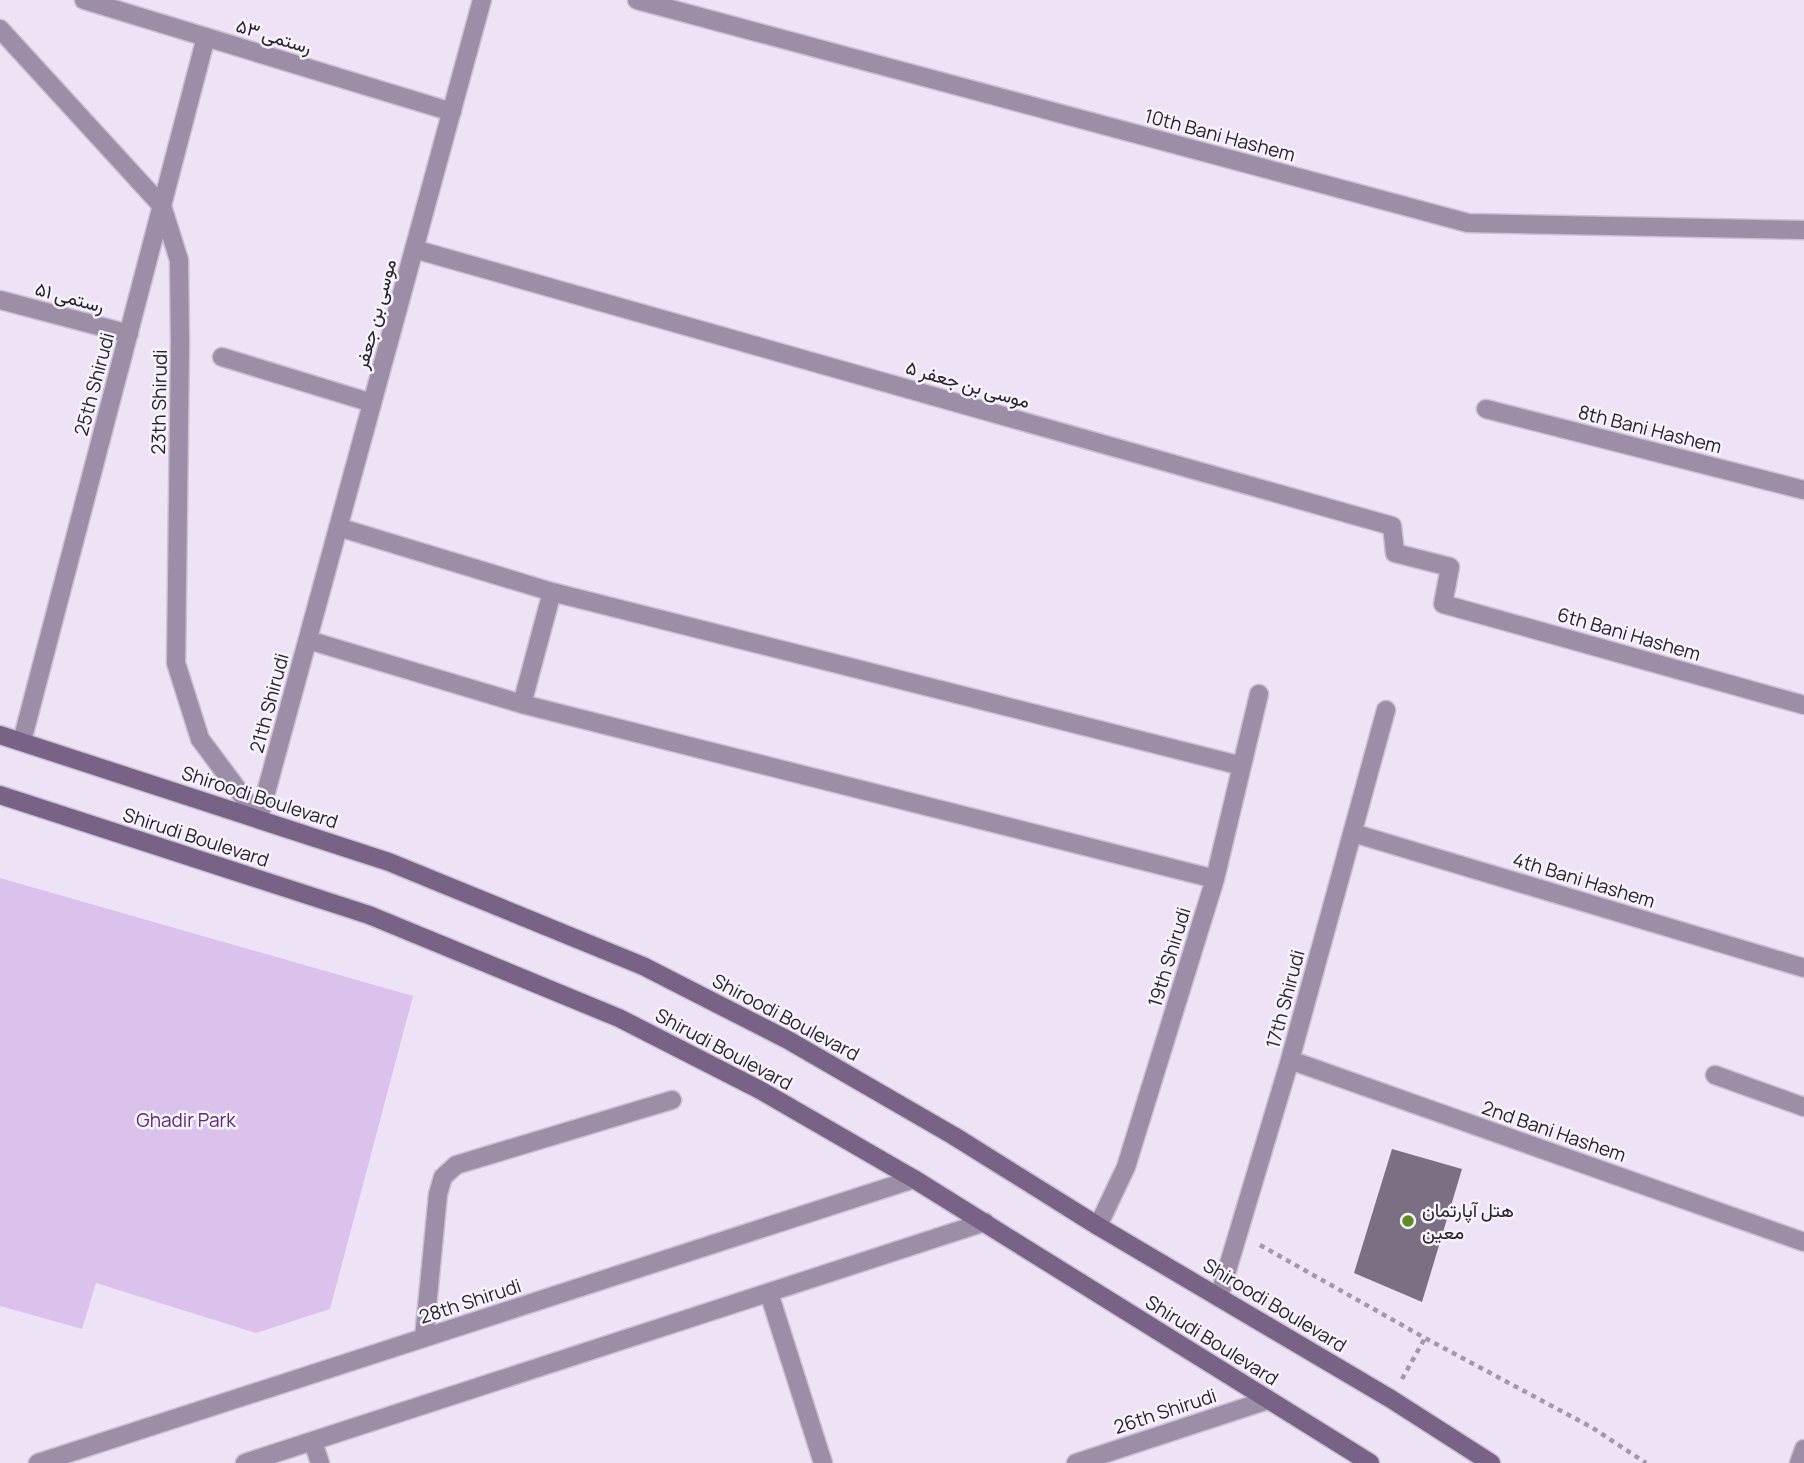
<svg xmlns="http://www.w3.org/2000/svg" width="1804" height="1463" font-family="Manrope,Vazirmatn,sans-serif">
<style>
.green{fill:#dbc2ed}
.building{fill:#7b7083}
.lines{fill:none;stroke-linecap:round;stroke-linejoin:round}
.street-casing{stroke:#cac0d2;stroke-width:21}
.secondary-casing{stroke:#cac0d2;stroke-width:21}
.path{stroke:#a198a8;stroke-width:4.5;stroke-dasharray:5 5;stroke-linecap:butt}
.street{stroke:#9c8ea7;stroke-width:18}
.secondary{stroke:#786387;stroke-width:18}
.poi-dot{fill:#5e8d21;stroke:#f8f1fe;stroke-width:2.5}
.labels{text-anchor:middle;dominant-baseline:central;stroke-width:5;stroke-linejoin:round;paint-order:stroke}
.street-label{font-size:19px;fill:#27232b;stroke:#f8f1fe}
.park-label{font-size:19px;fill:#572c71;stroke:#f8f1fe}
.poi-label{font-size:19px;fill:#27232b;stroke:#f8f1fe;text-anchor:start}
</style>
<rect width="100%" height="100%" fill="#eee2f7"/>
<path class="green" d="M0,878L413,996L330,1309L256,1333L96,1283L82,1329L0,1306Z"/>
<path class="building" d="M1392,1149L1462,1169L1422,1302L1354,1273Z"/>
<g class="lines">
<g class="street-casing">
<path id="street" d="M84,0L452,112
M637,0L1468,223L1804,230
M0,29L162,206L179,260L180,343L176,663L200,739L259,818
M414,249L1392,526L1395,553L1450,567L1443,604L1804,705
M0,300L129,334
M222,357L372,403
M1486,409L1804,490
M338,527L552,592L1242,766
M308,640L522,704L1215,879
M522,704L552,592
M22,741L206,37
M259,818L482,0
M1353,833L1804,968
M1290,1060L1804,1242
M1715,1075L1804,1107
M1098,1226L1126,1167L1215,879L1259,694
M769,1293L823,1463
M1219,1297L1290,1060L1386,710
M424,1338L438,1194L443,1177L456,1165L672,1100
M313,1442L320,1463
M38,1463L914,1179
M245,1463L985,1222
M1076,1463L1268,1400
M1799,1463L1804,1449"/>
</g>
<g class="secondary-casing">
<path id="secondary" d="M0,735L389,862L643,966L788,1040L954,1136L1098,1226L1391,1399L1491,1463
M0,795L369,915L619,1018L760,1090L914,1179L1370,1463"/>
</g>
<path class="path" d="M1260,1245L1425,1338L1593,1428L1646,1463
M1402,1379L1425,1338"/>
<use href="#street" class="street"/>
<use href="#secondary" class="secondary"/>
</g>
<circle class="poi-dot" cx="1408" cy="1221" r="7"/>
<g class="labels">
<g class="street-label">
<text transform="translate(274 36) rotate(17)">رستمی ۵۳</text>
<text transform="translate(1220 135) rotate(15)">10th Bani Hashem</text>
<text transform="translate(70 297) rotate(15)">رستمی ۵۱</text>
<text transform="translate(375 314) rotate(-75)">موسی بن جعفر</text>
<text transform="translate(94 384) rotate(-75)">25th Shirudi</text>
<text transform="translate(968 384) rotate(16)">موسی بن جعفر ۵</text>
<text transform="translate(159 402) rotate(-89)">23th Shirudi</text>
<text transform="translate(1650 429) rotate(14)">8th Bani Hashem</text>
<text transform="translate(1629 634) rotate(16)">6th Bani Hashem</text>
<text transform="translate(269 703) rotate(-75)">21th Shirudi</text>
<text transform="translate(260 797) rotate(18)">Shiroodi Boulevard</text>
<text transform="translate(196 837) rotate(18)">Shirudi Boulevard</text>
<text transform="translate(1584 880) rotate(17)">4th Bani Hashem</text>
<text transform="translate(1169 957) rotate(-73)">19th Shirudi</text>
<text transform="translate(1285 999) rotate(-75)">17th Shirudi</text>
<text transform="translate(786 1017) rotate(28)">Shiroodi Boulevard</text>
<text transform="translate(724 1049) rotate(28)">Shirudi Boulevard</text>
<text transform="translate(1554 1131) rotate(19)">2nd Bani Hashem</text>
<text transform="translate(470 1301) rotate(-18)">28th Shirudi</text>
<text transform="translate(1275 1305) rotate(31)">Shiroodi Boulevard</text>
<text transform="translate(1212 1340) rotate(32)">Shirudi Boulevard</text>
<text transform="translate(1165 1411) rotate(-18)">26th Shirudi</text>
</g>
<g class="park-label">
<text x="186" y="1120">Ghadir Park</text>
</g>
<g class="poi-label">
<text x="1422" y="1210">هتل آپارتمان<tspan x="1422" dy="22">معین</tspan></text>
</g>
</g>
</svg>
